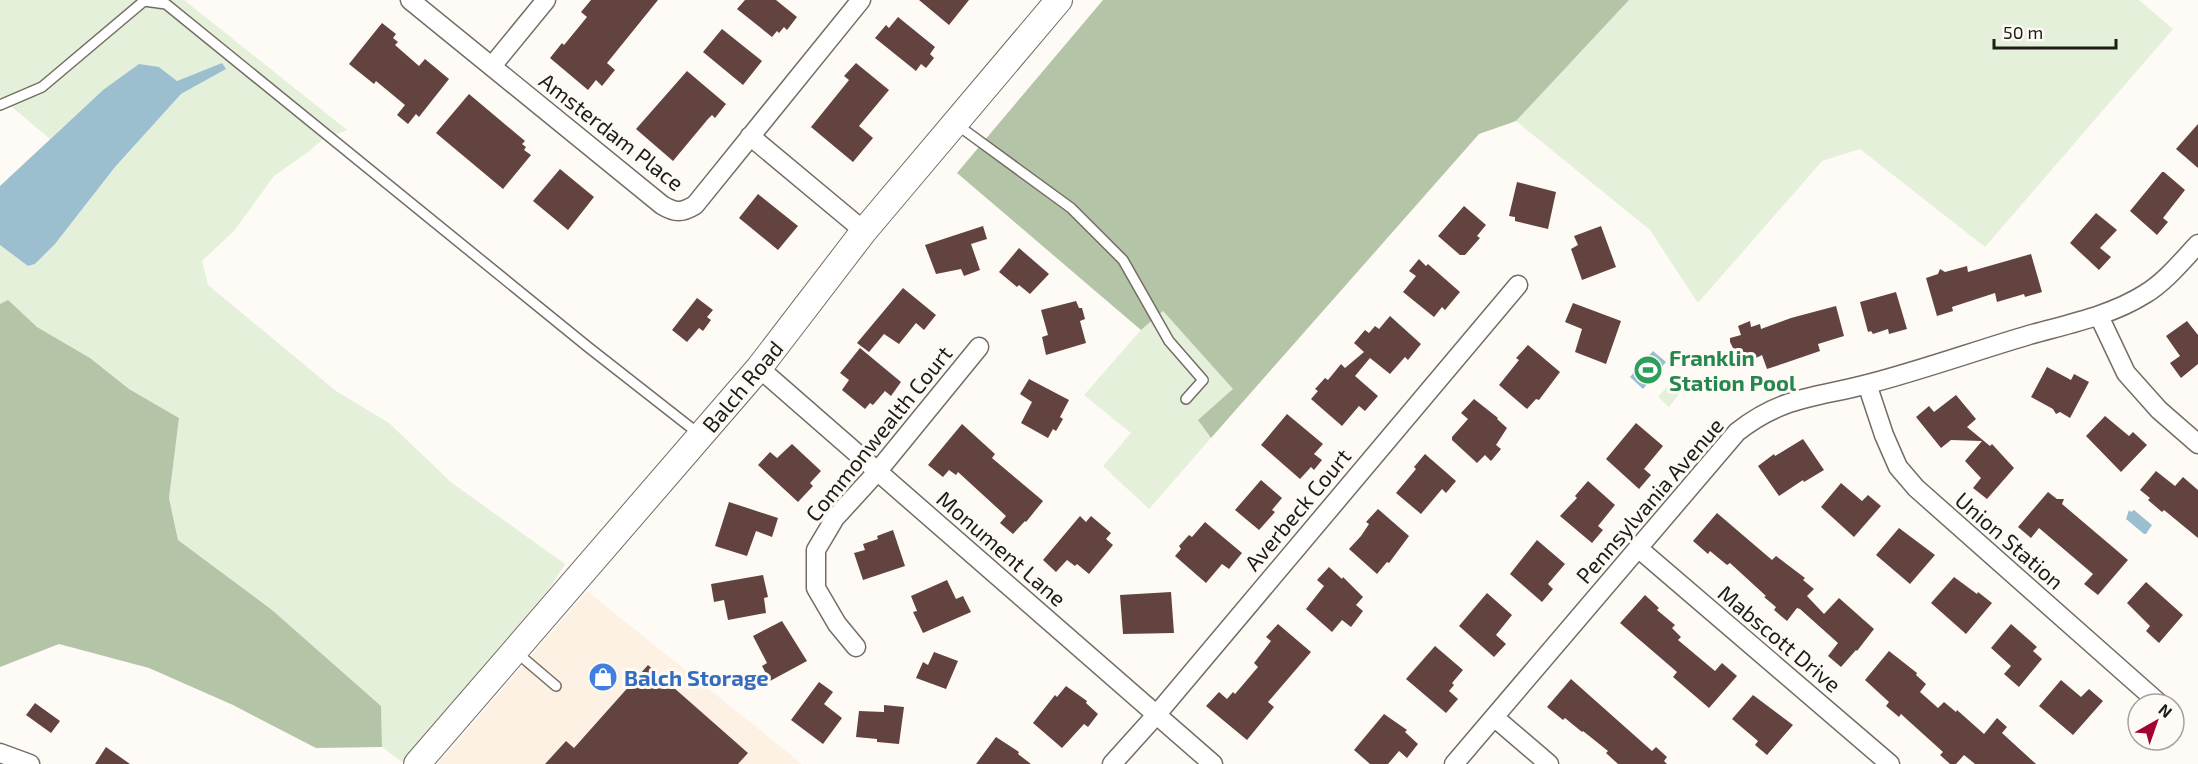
<svg xmlns="http://www.w3.org/2000/svg" width="2198" height="764" font-family="'Exo 2',sans-serif">
<style>
.built{fill:#fdf1e4}
.green{fill:#e4f0da}
.forest{fill:#b4c4a6}
.water{fill:#9cbfd0}
.building{fill:#634340}
.lines{fill:none;stroke-linecap:round;stroke-linejoin:round}
.lane-casing{stroke:#756d64;stroke-width:12}
.street-casing{stroke:#756d64;stroke-width:21}
.secondary-casing{stroke:#756d64;stroke-width:28}
.lane{stroke:#fff;stroke-width:9}
.street{stroke:#fff;stroke-width:18}
.secondary{stroke:#fff;stroke-width:26}
.labels{text-anchor:middle;dominant-baseline:central;stroke-width:6;stroke-linejoin:round;paint-order:stroke}
.street-label{font-size:22px;fill:#1f1c18;stroke:#fefaf6}
.leisure-label{font-size:22px;font-weight:bold;fill:#27864d;stroke:#fefaf6;text-anchor:start}
.shop-label{font-size:22px;font-weight:bold;fill:#366cbe;stroke:#fefaf6;text-anchor:start}
</style>
<rect width="100%" height="100%" fill="#fefaf6"/>
<path class="built" d="M587,591L802,764H438Z"/>
<path class="green" d="M0,0H184L347,130L322,140L308,152L274,176L234,231L202,261L208,285L336,391L389,423L452,483L565,564L547,592L402,762L382,747L381,706L272,610L178,540L169,498L179,418L129,389L90,358L37,327L8,301L0,304V245L28,266L36,264L55,244L115,167L181,94L226,69L222,63L177,81L159,67L103,90L50,139L0,97Z
M1629,0H2139L2173,29L1985,247L1860,149L1822,161L1698,303L1650,230L1516,121Z
M1163,311L1234,390L1198,420L1211,438L1149,509L1103,466L1131,433L1084,395L1141,330Z
M1676,377L1686,385L1669,407L1658,397Z"/>
<path class="forest" d="M1103,0H1629L1516,121L1479,134L1211,438L1198,420L1233,389L1163,311L1141,330L957,173Z
M8,300L37,327L90,358L129,389L179,418L169,498L178,540L272,610L381,706L382,747L316,748L233,705L149,668L59,644L0,667V304Z"/>
<path class="water" d="M222,63L226,69L181,94L115,167L55,244L35,264L28,266L0,245V186L103,90L139,64L159,67L177,81Z
M1653,351L1666,362L1643,389L1630,377Z
M2129,510L2131,512L2134,510L2152,525L2146,534H2144L2126,519Z"/>
<path class="building" d="M591,0H658L607,63L615,70L602,86L596,80L588,90L550,58L562,43L564,45L587,17L581,12Z
M745,0H776L797,17L787,30L784,27L779,33L777,31L772,37L737,9Z
M919,0H969L949,25Z
M898,17L935,47L930,54L934,58L926,68L921,64L916,71L875,38L886,25L889,28Z
M382,23L396,34L393,38L398,42L395,45L419,66L425,59L449,79L419,117L416,114L408,124L397,115L405,105L376,81L374,84L349,64Z
M722,29L762,61L743,85L703,52Z
M856,63L889,90L859,126L873,138L853,162L811,127L849,80L844,76Z
M687,71L726,104L715,118L712,115L708,119L673,161L636,129Z
M469,94L525,141L522,144L526,147L524,150L531,155L503,189L436,133Z
M2198,124V168L2176,149Z
M560,169L594,197L568,230L533,201Z
M2162,172H2164L2185,190L2163,218L2168,222L2157,235L2130,211Z
M1517,182L1556,192L1548,229L1515,221V217L1509,216Z
M758,194L798,226L778,250L739,218Z
M1464,206L1486,225L1477,236L1480,238L1465,255H1460L1438,236Z
M2096,213L2117,230L2100,248L2111,257L2099,270L2070,243Z
M983,226L987,239L971,244L980,270L964,276L961,269L936,274L925,245Z
M1601,226L1616,267L1582,280L1571,249L1578,245L1574,236Z
M1019,248L1049,274L1030,294L1019,285L1017,287L999,272Z
M2031,254L2042,292L2025,297L2024,294L1997,302L1995,293L1952,307L1953,311L1937,316L1926,278L1938,274L1940,269L1945,272L1967,266L1968,272Z
M1419,259L1426,266L1428,264L1460,292L1445,310L1442,307L1434,317L1403,292L1416,276L1409,271Z
M903,288L936,315L924,330L916,323L899,344L884,334L869,352L857,343Z
M1896,292L1907,329L1889,334L1888,329L1873,334L1871,331L1868,332L1860,302Z
M697,298L713,310L707,317L711,320L703,331L699,328L687,342L672,330Z
M1076,301L1079,308H1082L1085,319L1080,321L1086,343L1046,355L1042,337L1048,335L1041,310Z
M1573,303L1621,321L1606,364L1575,352L1582,329L1565,322Z
M1836,306L1844,336L1818,344L1820,351L1785,363L1767,369L1762,355L1752,360L1751,359L1740,362L1730,342V338L1741,335L1738,326L1750,321L1751,327L1760,324L1761,329L1791,318Z
M1390,316L1421,344L1408,360L1405,357L1390,374L1370,358L1355,376L1378,396L1365,411L1359,406L1342,426L1311,399L1318,391L1315,389L1325,378L1328,380L1341,364L1345,368L1364,352L1354,343L1365,330L1369,333L1375,326L1379,329Z
M2187,321L2198,335V364L2181,378L2170,363L2180,356L2166,336Z
M1528,345L1560,372L1539,400L1536,399L1527,409L1499,385L1519,360L1516,358Z
M860,348L901,382L891,396L885,391L873,405L870,403L865,409L842,390L849,380L840,373Z
M2047,367L2071,380L2074,374L2089,382L2070,418L2060,412L2056,414L2053,409L2031,397Z
M1029,379L1069,400L1060,417L1063,419L1056,431L1053,429L1048,438L1021,423L1032,402L1020,394Z
M1956,395L1976,419L1967,427L1990,446L1992,444L2014,468L1987,499L1973,488L1981,478L1965,461L1982,441L1951,440L1941,448L1916,417L1929,406L1934,412Z
M1474,399L1498,418L1497,419L1507,428L1496,445L1501,449L1491,461L1485,455L1477,463L1452,440V437L1468,419L1461,413Z
M1287,414L1323,444L1314,454L1322,460L1314,470L1311,467L1300,479L1261,445Z
M2105,416L2129,436L2133,432L2147,445L2121,472L2086,436Z
M1636,423L1663,446L1644,469L1651,475L1639,489L1606,459Z
M962,424L995,454L992,458L1043,501L1026,522L1025,521L1013,534L1000,523L1006,516L958,472L956,475L949,470L943,477L928,465Z
M1803,439L1824,470L1804,482L1803,480L1779,496L1758,466L1774,454L1775,456Z
M792,444L821,471L810,483L813,486L798,502L758,465L770,452L777,458Z
M1425,454L1456,481L1446,493L1442,489L1421,514L1396,493L1416,469L1414,467Z
M2156,471L2175,486L2183,477L2198,490V538L2164,510L2162,512L2148,500L2150,498L2140,490Z
M1261,480L1282,498L1272,510L1275,512L1259,530L1235,510Z
M1588,481L1615,505L1598,526L1603,530L1592,543L1560,516L1577,498L1575,496Z
M1841,483L1862,501L1868,495L1881,506L1854,537L1821,507Z
M2048,492L2057,499H2064L2062,504L2128,560L2098,595L2084,584L2093,574L2039,528L2031,538L2018,527Z
M729,502L778,518L772,537L756,531L747,556L715,546Z
M1378,509L1409,536L1389,563L1387,562L1377,574L1349,549L1361,536L1369,524L1366,522Z
M1717,513L1772,560L1776,556L1805,578L1803,580L1814,589L1807,596L1824,614L1839,598L1874,629L1857,651L1856,650L1841,667L1828,656L1838,643L1800,609L1797,608L1787,621L1774,610L1776,607L1764,597L1766,596L1730,563L1727,565L1710,551L1708,554L1693,541Z
M1080,516L1086,522L1091,516L1111,533L1106,539L1113,545L1089,574L1077,564L1075,566L1067,560L1056,572L1043,560Z
M1205,522L1242,553L1229,569L1222,564L1206,583L1175,556L1181,549L1179,546L1189,535L1192,537Z
M1899,528L1935,555L1910,584L1876,555Z
M893,530L905,566L863,580L854,553L865,550L863,544L878,539L877,536Z
M1537,540L1565,564L1548,584L1553,589L1542,602L1510,574Z
M1329,567L1342,579L1343,577L1363,597L1356,605L1363,611L1351,627L1342,620L1332,632L1306,609L1324,586L1317,580Z
M763,575L768,597L764,598L766,613L728,620L724,600L714,602L711,584Z
M1954,577L1977,594L1978,592L1992,603L1966,634L1931,603Z
M947,580L956,599L963,596L971,612L923,633L913,612L917,611L911,596Z
M2146,582L2183,615L2159,643L2146,631L2150,626L2127,603Z
M1171,592L1174,633L1123,634L1120,595Z
M1487,593L1512,615L1496,635L1506,644L1494,657L1459,626Z
M1645,595L1659,608L1657,610L1675,625L1672,628L1681,637L1678,640L1715,671L1722,663L1737,676L1709,708L1673,677L1677,672L1620,623Z
M782,621L807,661L770,681L762,666L767,663L753,636Z
M1278,624L1311,652L1268,702L1274,707L1247,740L1206,706L1219,692L1227,699L1233,692L1235,694L1258,667L1254,663L1271,641L1266,637Z
M2011,624L2037,647L2033,651L2042,659L2019,687L2004,674L2011,666L1991,648Z
M1435,646L1463,670L1452,683L1454,685L1449,691L1458,699L1446,713L1406,679Z
M1889,651L1917,673L1916,675L1926,684L1920,692L1938,708L1944,702L1956,712L1957,710L1984,734L1997,718L2007,727L2002,733L2036,764H1975L1964,755L1956,764H1950L1940,755L1943,752L1901,714L1899,717L1886,706L1889,702L1865,680Z
M934,652L958,661L946,689L916,678L923,662L928,665Z
M648,665L748,753L738,764H545L566,741L574,748Z
M1571,679L1652,751L1656,747L1667,757L1664,761L1667,764H1618L1606,753L1608,751L1583,731L1582,732L1565,718L1563,720L1547,707Z
M2061,680L2081,697L2089,689L2103,701L2073,735L2039,706Z
M819,682L833,692L824,704L842,718L823,744L791,720Z
M1066,686L1087,701L1086,703L1098,714L1088,727L1084,724L1062,748L1033,723L1055,695L1057,697Z
M1753,695L1793,725L1767,755L1755,745L1758,741L1732,719Z
M35,703L60,721L51,733L26,715Z
M884,705L904,707L899,744L877,742V739L856,737L859,711L884,712Z
M1384,714L1407,730L1405,732L1418,744L1407,758L1399,751L1388,764H1370L1354,750Z
M996,737L1019,752L1018,754L1031,764H976Z
M106,747L130,764H95Z"/>
<g class="lines">
<g class="lane-casing">
<path id="lane" d="M0,105L42,87L144,1L166,4L588,347L699,434
M956,124L1071,208L1123,260L1169,341L1203,380L1186,399
M516,652L556,686"/>
</g>
<g class="street-casing">
<path id="street" d="M410,0L662,205C675,213 682,213 695,205L861,0
M492,66L546,0
M750,136L864,231
M2099,316L2126,373L2159,410L2198,444
M759,368L1213,764
M1867,384L1884,435L1898,467L1916,488L2160,704
M1638,548L1890,764
M856,647L837,624L816,588V550L835,518L877,472L979,347
M1494,717L1549,764
M0,753L30,764
M1112,764L1157,714L1518,285
M1454,764L1737,432C1783,396 1815,398 1868,384C1922,370 1975,351 2029,335C2068,324 2110,316 2145,294C2165,282 2182,261 2198,244"/>
</g>
<g class="secondary-casing">
<path id="secondary" d="M417,764L759,368L864,231L1059,0"/>
</g>
<use href="#lane" class="lane"/>
<use href="#street" class="street"/>
<use href="#secondary" class="secondary"/>
</g>
<defs>
<g id="stadium-disc" transform="scale(1.5)"><circle r="9.5" fill="#2e9e5b" stroke="#fefaf6"/><path d="M0-5a6.5 5 0 1 0 0 10a6.5 5 0 1 0 0-10ZM-3.5-1.8h7v3.6h-7Z" fill="#fff"/></g>
<g id="shop-disc" transform="scale(1.5)"><circle r="9.5" fill="#3f7fe0" stroke="#fefaf6"/><path d="M-5-2.5h2.3a2.7 3.5 0 0 1 5.4 0H5L5.5 6h-11ZM-1.5-2.5h3a1.5 2.3 0 0 0-3 0Z" fill="#fff"/></g>
</defs>
<g fill-rule="evenodd">
<use href="#stadium-disc" x="1648" y="370"/>
<use href="#shop-disc" x="603" y="677"/>
</g>
<g class="labels">
<g class="street-label">
<text transform="translate(612 131) rotate(38)">Amsterdam Place</text>
<text transform="translate(742 386) rotate(-50)">Balch Road</text>
<text transform="translate(878 433) rotate(-51)">Commonwealth Court</text>
<text transform="translate(1649 500) rotate(-49)">Pennsylvania Avenue</text>
<text transform="translate(1297 509) rotate(-50)">Averbeck Court</text>
<text transform="translate(2010 540) rotate(41)">Union Station</text>
<text transform="translate(1002 548) rotate(41)">Monument Lane</text>
<text transform="translate(1780 638) rotate(40)">Mabscott Drive</text>
</g>
<g class="leisure-label">
<text x="1669" y="357">Franklin<tspan x="1669" dy="25">Station Pool</tspan></text>
</g>
<g class="shop-label">
<text x="624" y="677">Balch Storage</text>
</g>
</g>
<g transform="translate(2156 722) rotate(40)"><circle r="28" fill="#fefaf6" stroke="#a5a19d" stroke-width="1.5"/>
<path d="M0-4.5L10 22L0 15L-10 22Z" fill="#a20234"/>
<text y="-9" font-size="16" font-weight="bold" text-anchor="middle" fill="#1f1c18">N</text>
</g>
<path d="M1994 39v9h122v-9" fill="none" stroke="#1f1c18" stroke-width="3"/>
<text x="2003" y="39" font-size="18" fill="#1f1c18" stroke="#fefaf6" stroke-width="4.5" paint-order="stroke">50 m</text>
</svg>
